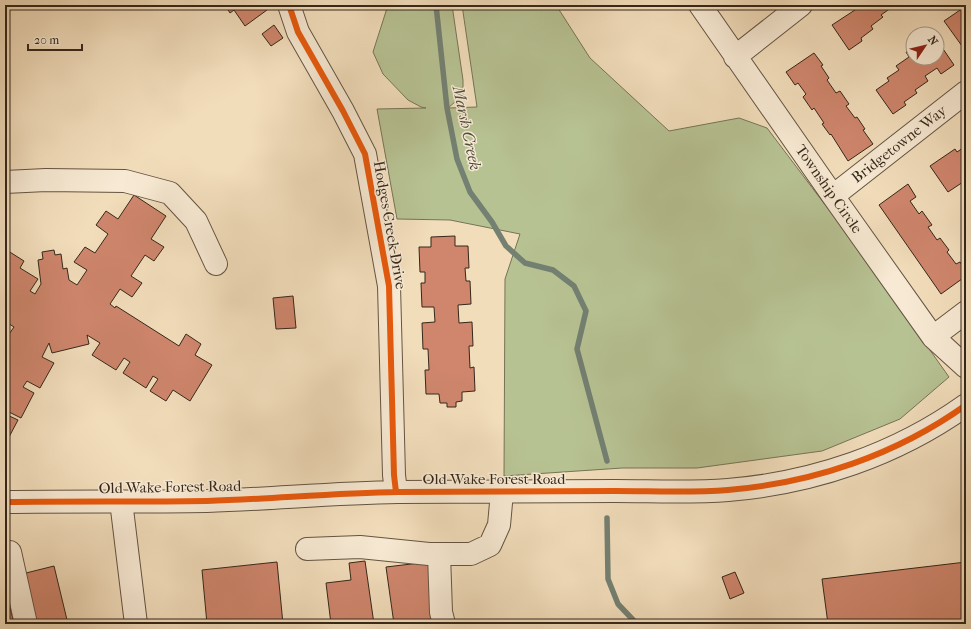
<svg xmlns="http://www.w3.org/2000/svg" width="971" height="629" font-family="'IM FELL French Canon',serif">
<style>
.green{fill:#b7c293;stroke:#767456}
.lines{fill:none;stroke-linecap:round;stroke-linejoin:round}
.stream{stroke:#738072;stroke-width:5.5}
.building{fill:#cf866d;stroke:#35271a}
.minor-casing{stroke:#645442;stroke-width:24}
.minor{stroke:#f7e9d3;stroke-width:22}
.cycleway-casing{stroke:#f7e9d3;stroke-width:8}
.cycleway{stroke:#e8590c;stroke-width:6}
.labels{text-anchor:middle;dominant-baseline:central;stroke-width:3;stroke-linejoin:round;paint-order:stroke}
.street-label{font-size:15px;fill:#35271a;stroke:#f7e9d3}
.water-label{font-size:16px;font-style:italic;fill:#4f4c3f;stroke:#f7e9d3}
</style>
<rect width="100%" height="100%" fill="#f2ddbb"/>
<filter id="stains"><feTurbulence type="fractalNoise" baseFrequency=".005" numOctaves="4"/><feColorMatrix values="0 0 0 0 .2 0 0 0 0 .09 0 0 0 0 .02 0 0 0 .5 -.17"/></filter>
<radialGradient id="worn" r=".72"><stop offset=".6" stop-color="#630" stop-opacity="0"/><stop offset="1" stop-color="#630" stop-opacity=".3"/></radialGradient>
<path class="green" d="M388,5H452L463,80V95L448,108L477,107L462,5H556L590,58L669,131L739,118L767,128L854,243L949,377L900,419L822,451L697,468H622L504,476L505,279L520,234L450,220L397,219L377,109L426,108L421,107L408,100L383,74L373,52Z"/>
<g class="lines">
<path class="stream" d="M436,5L447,108L457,159L470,192L492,222L506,246L525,263L553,270L574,286L586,311L577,349L607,461
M607,518L608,579L618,604L637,624"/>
</g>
<path class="building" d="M225,5H263L267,10L245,26L234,10L230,13Z
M856,5H895L881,15L883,17L871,26L873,29L861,38L862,41L849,50L832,25L858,8Z
M966,6V43L962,46L944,21Z
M274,25L283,38L271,46L262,34Z
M937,40L954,65L941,74L937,68L925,76L928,81L915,90L917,93L904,102L906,105L893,114L876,90L889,81L887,78L899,70L896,66L909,57L906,52L913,47V58H937Z
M814,53L823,65L821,66L829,78L827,80L836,93L840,91L849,104L846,106L855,118L857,117L865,129L863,130L873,144L848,161L831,134L830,135L822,124L824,123L814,108L812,110L803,97L806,94L798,83L795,85L786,72Z
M966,146V180L948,192L930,166L955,149L957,152Z
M908,184L916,197L910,201L919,214L922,211L932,225L928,227L937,240L940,238L949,250L947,252L956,264L960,262L966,271V276L941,294L879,205Z
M134,195L166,216L151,239L164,247L154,261L145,255L131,276L142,283L132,297L120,289L110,304L115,308L116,306L179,346L186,334L201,344L195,355L212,365L190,401L173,390L166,401L150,391L158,379L153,376L146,388L123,373L130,362L124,358L116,370L92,355L100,343L87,335L89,344L52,353L49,343L42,357L54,363L40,388L27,381L23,387L34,393L21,418L7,411L5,414L18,420L9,437L5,435V340L14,327L6,322L5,324V249L24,261L20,268L38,279L30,291L35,294L41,284L38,260L43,259L42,252L54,250L55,255L61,254L63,269L67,268L69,280L77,285L87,270L74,262L85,247L95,253L108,234L96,225L106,211L118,219Z
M455,236V246H468L469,268H465L466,281H470L471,304L458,305L459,323L472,322L473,346H469L470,368L474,367L475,391L462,392V401L456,402V407H447V403H440L439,394H426L425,370H429L428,349H423L422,323L435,322L434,307H422L421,283H425V272H420L419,247H431V237Z
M293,296L296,328L276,329L273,298Z
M365,561L374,624H331L326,583L351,580L349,563Z
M277,562L283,624H207L202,570Z
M428,562L436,624H394L386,567Z
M966,562V624H828L822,579Z
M54,566L68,624H34L22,574Z
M735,572L744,593L730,599L722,577Z
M5,586L14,624H5Z"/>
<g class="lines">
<g class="minor-casing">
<path id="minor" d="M289,5L298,32L343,111L365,154L389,286L394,475L396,492
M700,5L833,196L933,337L966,367
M735,57L801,5
M5,182L46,180L125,181L170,193L196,221L216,264
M833,196L966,92
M933,337L966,312
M121,501L136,624
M5,502C72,501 140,502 207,501C271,499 334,493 398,492C470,491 543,492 615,491C652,491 691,493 728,490C813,483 896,455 966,405
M307,549L360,547L429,554H471L490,545L499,525L502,492
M5,552H10L26,624
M439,554L441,612L444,624"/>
</g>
<use href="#minor" class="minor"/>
<g class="cycleway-casing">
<path id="cycleway" d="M289,5L298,32L343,111L365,154L389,286L394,475L396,492
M5,502C72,501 140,502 207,501C271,499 334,493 398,492C470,491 543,492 615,491C652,491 691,493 728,490C813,483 896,455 966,405"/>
</g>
<use href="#cycleway" class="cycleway"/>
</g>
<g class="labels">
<g class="street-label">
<text transform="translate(899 144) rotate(-38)">Bridgetowne Way</text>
<text transform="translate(829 189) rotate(55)">Township Circle</text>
<text transform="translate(390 225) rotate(80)">Hodges Creek Drive</text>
<text x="494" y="479">Old Wake Forest Road</text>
<text transform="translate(170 487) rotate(-1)">Old Wake Forest Road</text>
</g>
<g class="water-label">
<text transform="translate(467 128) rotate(78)">Marsh Creek</text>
</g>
</g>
<rect width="971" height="629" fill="none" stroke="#f2ddbb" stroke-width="20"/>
<rect x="6" y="6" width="959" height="617" fill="none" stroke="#35271a" stroke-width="2"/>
<rect x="10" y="10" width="951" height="609" fill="none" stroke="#35271a"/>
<g transform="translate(925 46) rotate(55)"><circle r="19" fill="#f7e9d3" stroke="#a99b89"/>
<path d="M0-3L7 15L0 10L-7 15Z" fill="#8f2418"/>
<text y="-6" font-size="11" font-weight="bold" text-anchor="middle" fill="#35271a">N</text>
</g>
<path d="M28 44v6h54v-6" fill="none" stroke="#35271a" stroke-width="2"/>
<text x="34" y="44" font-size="12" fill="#35271a" stroke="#f7e9d3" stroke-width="3" paint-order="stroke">20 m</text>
<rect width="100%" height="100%" filter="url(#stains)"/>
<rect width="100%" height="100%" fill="url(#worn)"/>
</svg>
